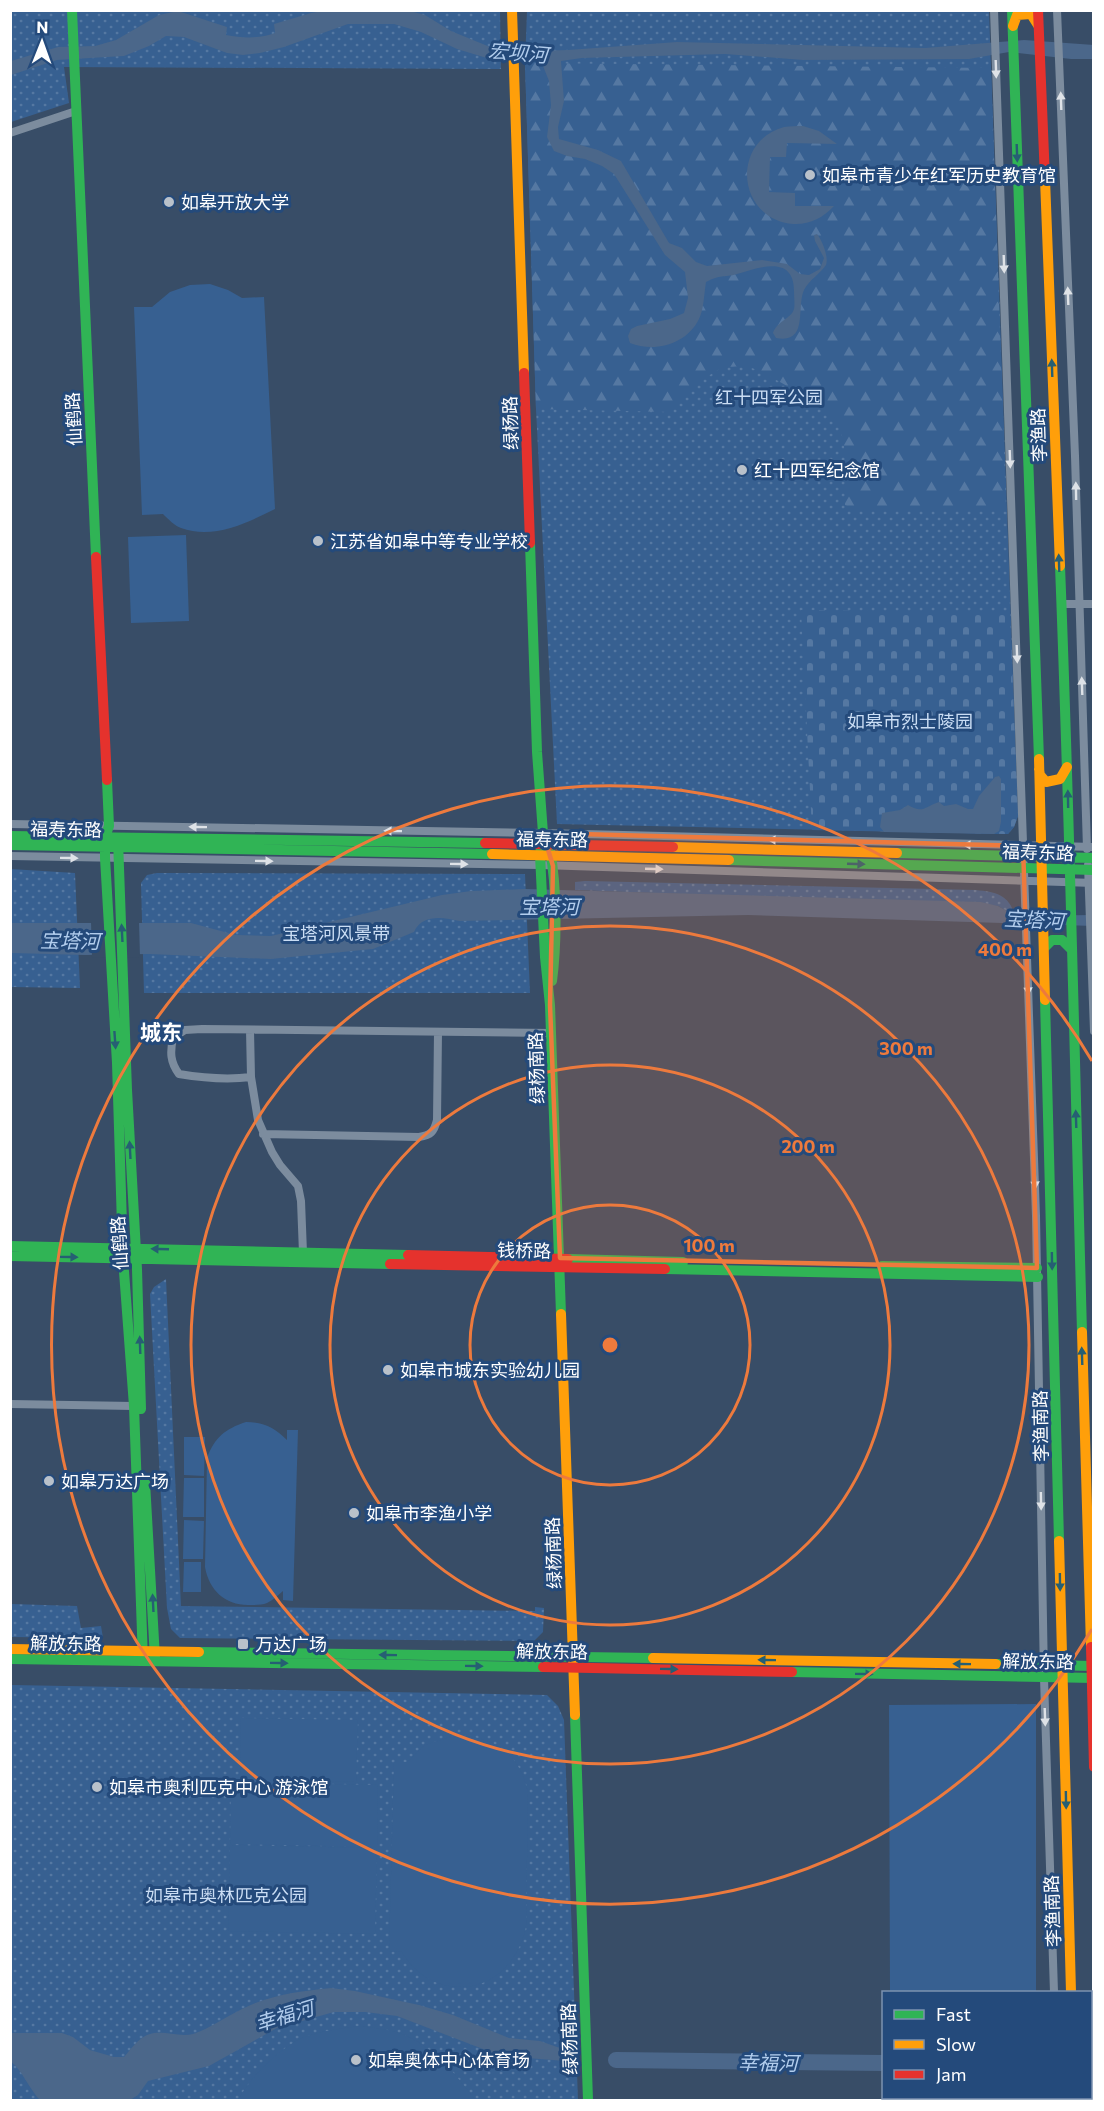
<svg xmlns="http://www.w3.org/2000/svg" width="1104" height="2111" font-family="Commissioner,'Noto Sans SC',sans-serif">
<style>
.grass{fill:url(#grass-dots)}
.forest{fill:url(#forest-firs)}
.cemetery{fill:url(#cemetery-stones)}
.pitch{fill:#376091}
.water{fill:#4b678a}
.pier{fill:#384d67}
.lines{fill:none;stroke-linecap:round;stroke-linejoin:round}
.river{stroke:#4b678a;stroke-width:16}
.street{stroke:#7c8c9e;stroke-width:8}
.fast{stroke:#30b455;stroke-width:10}
.slow{stroke:#ff9f0a;stroke-width:10}
.jam{stroke:#e5322d;stroke-width:10}
.oneway{fill:#dee2e7}
.oneway2{fill:#265f73}
.marked{fill:#ed7a3d;fill-opacity:0.2;stroke:#ed7a3d;stroke-width:4.5;stroke-linejoin:round}
.ring{fill:none;stroke:#ed7a3d;stroke-width:3}
.poi-dot{fill:#b9c1ca;stroke:#244a7b;stroke-width:2}
.labels{text-anchor:middle;dominant-baseline:central;stroke-width:6;stroke-linejoin:round;paint-order:stroke}
.poi-label{font-size:18px;fill:#fff;stroke:#244a7b;text-anchor:start}
.park-label{font-size:18px;fill:#caddf4;stroke:#244a7b}
.street-label{font-size:18px;fill:#fff;stroke:#244a7b}
.water-label{font-size:20px;font-style:italic;fill:#b2cded;stroke:#244a7b}
.quarter-label{font-size:21px;font-weight:bold;fill:#fff;stroke:#244a7b}
.centre{fill:#ed7a3d;stroke:#244a7b;stroke-width:3}
.ring-label{font-size:18px;text-anchor:middle;font-weight:bold;fill:#ed7a3d;stroke:#244a7b;stroke-width:6;stroke-linejoin:round;paint-order:stroke}
</style>
<defs>
<pattern id="grass-dots" width="8" height="8" patternUnits="userSpaceOnUse" patternTransform="scale(1.5)"><rect width="8" height="8" fill="#376091"/><path d="M2 2h.1M6 6h.1" fill="none" stroke="#5578a2" stroke-width="1.8" stroke-linecap="round"/></pattern>
<pattern id="forest-firs" width="22" height="20" patternUnits="userSpaceOnUse" patternTransform="scale(1.5)"><rect width="22" height="20" fill="#376091"/><path d="M5 1l3.5 6h-7zM16 11l3.5 6h-7z" fill="#5578a2"/></pattern>
<pattern id="cemetery-stones" width="16" height="16" patternUnits="userSpaceOnUse" patternTransform="scale(1.5)"><rect width="16" height="16" fill="#376091"/><path d="M2 7V4a2 2 0 0 1 4 0v3zM10 15v-3a2 2 0 0 1 4 0v3z" fill="#5578a2"/></pattern>
</defs>
<rect width="100%" height="100%" fill="#384d67"/>
<path class="grass" d="M10,11H500L501,69L64,67L69,103L11,122Z
M527,11H989L1018,816L1014,827L1008,834L557,824L536,409L525,63Z
M10,869L75,873L80,988L11,987Z
M157,873L525,874L530,993H144L141,883L147,875Z
M585,881L976,890C995,892 1009,894 1015,916L998,906L575,890V882Z
M166,1279L181,1606L535,1611V1607L544,1608L543,1632L534,1641L180,1638L171,1629L167,1608L150,1294L154,1287Z
M11,1604L77,1606L81,1628L101,1626L103,1638L11,1637Z
M11,1685L547,1695L558,1706L564,1720L578,2100H11Z"/>
<path class="forest" d="M525,63L991,68L1006,509H853L845,505C845,483 848,447 839,427C831,409 772,376 752,368C745,366 727,366 720,369C701,378 685,397 671,412L536,409Z"/>
<path class="cemetery" d="M801,610L1010,613L1018,816L1014,827L1008,834L812,830Z"/>
<path class="pitch" d="M210,284L228,290L242,298L264,297L275,509C247,523 213,540 181,528C175,526 168,519 163,514L142,515L134,307H152L170,292L190,285Z
M186,535L189,621L131,623L128,537Z
M246,1422C264,1422 275,1428 287,1440V1430H298L293,1601L283,1600V1591C278,1595 273,1600 267,1603C262,1605 255,1605 248,1605C225,1605 209,1590 205,1567L207,1458C215,1437 225,1429 246,1422Z
M184,1437H205L204,1476L184,1475Z
M184,1478H204V1517H183Z
M184,1520L204,1521L203,1559H183Z
M184,1562H201V1592H183Z
M1036,1704V1992H890L889,1705Z
M241,1718L358,1720L356,1782L240,1780Z
M456,1735C496,1737 520,1754 528,1793C528,1827 527,1860 526,1894C526,1907 528,1923 524,1935C515,1964 493,1986 462,1987C435,1987 415,1974 402,1952L389,1951L394,1762H407L425,1745Z
M231,1782L378,1785L377,1847L230,1844Z
M230,1845L377,1848L375,1934L228,1931Z
M360,2026C374,2028 388,2029 402,2034C433,2046 456,2074 475,2100H238C250,2078 274,2054 296,2041C315,2031 339,2029 360,2026Z"/>
<path class="water" d="M328,10L410,11L425,15L451,31L495,49L532,51L568,50L677,42L925,48L1024,40L1094,45L1093,59H1071L1009,52L969,59L803,60L725,54L582,58L561,61L564,101L558,127L559,139L598,150L621,161L669,243L682,248L696,262L707,266L762,260L787,264L800,274L809,275L820,269L824,258L815,241L814,235L817,234C822,240 829,257 826,265C820,274 809,280 804,290C796,308 809,344 776,338L773,333C777,321 791,319 794,309C795,305 794,296 794,291C794,254 758,268 737,274C723,278 721,274 706,282C704,294 704,309 699,319C687,344 655,353 630,343L628,336L631,329L637,326L670,319L684,313L688,298L685,272L665,255L614,174L602,166L585,159L567,156L554,151L547,137L551,105L549,81L541,61L490,59L457,49L421,32L394,24H348L284,47L260,53L243,55L227,53L184,37L166,36L149,46L124,56L57,60L11,75V61L58,47L95,46L116,40L159,15L178,11L227,27L226,35C243,38 258,39 275,33L274,24L311,13Z
M803,126L819,131L837,144L787,143L786,157H770L769,192L795,193V206H834C823,218 809,225 793,224C737,219 730,142 784,127C790,126 797,126 803,126Z
M999,776L1001,779V822L999,831L994,834L884,832L880,827L882,813L900,810L908,805C923,814 924,807 939,802L944,806L956,804L968,809H973L979,796L995,777Z
M525,889L981,902L998,906L1016,916L1094,915L1093,926L748,915L459,921C443,917 422,914 414,932L373,949L271,959L149,954L85,955L11,953L10,923H191L236,935L271,936L442,895L471,891Z
M331,1988L355,1991L419,2005L453,2015L509,2038L540,2041L563,2049L565,2061L501,2056L397,2016L365,2012H334L277,2028L209,2066L148,2081L138,2095L130,2100H40C30,2090 20,2067 11,2062V2033H62L73,2037L90,2050L114,2057H124C131,2049 138,2039 147,2035C161,2029 179,2038 193,2034C211,2028 225,2017 242,2009C269,1995 301,1991 331,1988Z"/>
<path class="pier" d="M91,921H139L140,957L92,958Z"/>
<g class="lines">
<path class="river" d="M616,2060L884,2063
M1090,2066H1094"/>
<path class="street" d="M994,10L1036,1216L1044,1678L1054,1992
M1057,10L1075,456L1087,849
M10,133L76,111
M1061,604H1094
M10,824L543,833L1094,847
M10,856L541,865L1094,883
M1088,865L1094,1031
M250,1030L251,1077L258,1120L272,1152L280,1165L298,1186L301,1201L303,1253
M251,1077C227,1080 203,1078 179,1074C170,1062 170,1052 173,1038L185,1030L202,1029L551,1033
M263,1134L419,1137C431,1135 434,1132 437,1120L438,1032
M10,1404L134,1406
M1057,2098V2100"/>
<path class="fast" d="M72,10L96,557
M1012,10L1039,759
M530,543L537,752L543,833L540,855L545,957L550,1005L561,1314
M1060,566C1070,821 1075,1077 1082,1332
M107,780L109,826L105,837V858L117,1063L123,1258L134,1406L143,1661
M10,836L485,843
M118,840L127,1090L137,1269L141,1409
M10,845L492,854
M550,850C557,887 557,943 552,981
M897,853L1094,858
M729,860L1094,870
M1044,948L1052,940H1062L1071,949
M1045,1000L1059,1541
M10,1246L408,1255
M10,1256L390,1264
M568,1259L683,1262
M882,1266L1037,1268
M665,1269L1038,1277
M145,1482L155,1658
M199,1652L653,1658
M10,1659L543,1667
M996,1664L1094,1666
M792,1672L1094,1678
M575,1715L588,2100
M1074,2098L1075,2100"/>
<path class="slow" d="M512,10L524,373
M1013,26L1017,15L1031,14L1038,25
M1045,179L1060,566
M1039,759L1045,1000
M1039,769L1040,775L1046,782L1060,779L1067,767
M673,847L897,853
M492,854L729,860
M561,1314L575,1715
M1082,1332L1091,1647
M1059,1541L1071,1992
M10,1649L199,1652
M653,1658L996,1664"/>
<path class="jam" d="M1038,10L1045,179
M524,373L530,543
M96,557L107,780
M485,843L673,847
M408,1255L568,1259
M390,1264L665,1269
M1091,1647L1094,1767
M543,1667L792,1672"/>
</g>
<defs><path id="oneway-solid" d="M-6-.8H1V-3.2L6.5 0L1 3.2V.8H-6Z" transform="scale(1.5)"/></defs>
<g class="oneway">
<use href="#oneway-solid" transform="translate(996 69) rotate(88)"/>
<use href="#oneway-solid" transform="translate(1061 101) rotate(-92)"/>
<use href="#oneway-solid" transform="translate(1004 264) rotate(88)"/>
<use href="#oneway-solid" transform="translate(1068 296) rotate(-92)"/>
<use href="#oneway-solid" transform="translate(1010 459) rotate(88)"/>
<use href="#oneway-solid" transform="translate(1076 491) rotate(-91)"/>
<use href="#oneway-solid" transform="translate(1017 654) rotate(88)"/>
<use href="#oneway-solid" transform="translate(1082 686) rotate(-92)"/>
<use href="#oneway-solid" transform="translate(198 827) rotate(-179)"/>
<use href="#oneway-solid" transform="translate(393 831) rotate(-179)"/>
<use href="#oneway-solid" transform="translate(777 840) rotate(-179)"/>
<use href="#oneway-solid" transform="translate(972 845) rotate(-179)"/>
<use href="#oneway-solid" transform="translate(69 858) rotate(1)"/>
<use href="#oneway-solid" transform="translate(264 861) rotate(1)"/>
<use href="#oneway-solid" transform="translate(459 864) rotate(1)"/>
<use href="#oneway-solid" transform="translate(654 869) rotate(2)"/>
<use href="#oneway-solid" transform="translate(1028 986) rotate(88)"/>
<use href="#oneway-solid" transform="translate(1035 1180) rotate(88)"/>
<use href="#oneway-solid" transform="translate(1041 1501) rotate(89)"/>
<use href="#oneway-solid" transform="translate(1045 1717) rotate(88)"/>
</g>
<g class="oneway2">
<use href="#oneway-solid" transform="translate(1017 153) rotate(88)"/>
<use href="#oneway-solid" transform="translate(1052 368) rotate(-92)"/>
<use href="#oneway-solid" transform="translate(1059 563) rotate(-92)"/>
<use href="#oneway-solid" transform="translate(1068 799) rotate(-91)"/>
<use href="#oneway-solid" transform="translate(856 864) rotate(2)"/>
<use href="#oneway-solid" transform="translate(122 933) rotate(-93)"/>
<use href="#oneway-solid" transform="translate(115 1040) rotate(86)"/>
<use href="#oneway-solid" transform="translate(1076 1119) rotate(-92)"/>
<use href="#oneway-solid" transform="translate(130 1150) rotate(-93)"/>
<use href="#oneway-solid" transform="translate(160 1249) rotate(-178)"/>
<use href="#oneway-solid" transform="translate(69 1257) rotate(1)"/>
<use href="#oneway-solid" transform="translate(1052 1261) rotate(89)"/>
<use href="#oneway-solid" transform="translate(140 1345) rotate(-92)"/>
<use href="#oneway-solid" transform="translate(1082 1356) rotate(-92)"/>
<use href="#oneway-solid" transform="translate(1060 1582) rotate(89)"/>
<use href="#oneway-solid" transform="translate(153 1603) rotate(-93)"/>
<use href="#oneway-solid" transform="translate(388 1655) rotate(-179)"/>
<use href="#oneway-solid" transform="translate(767 1660) rotate(-179)"/>
<use href="#oneway-solid" transform="translate(279 1663) rotate(1)"/>
<use href="#oneway-solid" transform="translate(962 1664) rotate(-179)"/>
<use href="#oneway-solid" transform="translate(474 1666) rotate(1)"/>
<use href="#oneway-solid" transform="translate(669 1669) rotate(1)"/>
<use href="#oneway-solid" transform="translate(864 1674) rotate(1)"/>
<use href="#oneway-solid" transform="translate(1066 1800) rotate(89)"/>
</g>
<path class="marked" d="M543,833L1023,846L1037,1268L560,1258L550,1005L553,866Z"/>
<g class="ring">
<circle cx="610" cy="1345" r="140"/>
<circle cx="610" cy="1345" r="280"/>
<circle cx="610" cy="1345" r="419"/>
<path d="M1092 1629A559 559 0 1 1 1092 1061"/>
</g>
<g class="poi-dot">
<circle cx="810" cy="175" r="6"/>
<circle cx="169" cy="202" r="6"/>
<circle cx="742" cy="470" r="6"/>
<circle cx="318" cy="541" r="6"/>
<circle cx="388" cy="1370" r="6"/>
<circle cx="49" cy="1481" r="6"/>
<circle cx="354" cy="1513" r="6"/>
<rect x="237" y="1638" width="12" height="12" rx="3"/>
<circle cx="97" cy="1787" r="6"/>
<circle cx="356" cy="2060" r="6"/>
</g>
<g class="labels">
<g class="poi-label">
<text x="822" y="175">如皋市青少年红军历史教育馆</text>
<text x="181" y="202">如皋开放大学</text>
<text x="754" y="470">红十四军纪念馆</text>
<text x="330" y="541">江苏省如皋中等专业学校</text>
<text x="400" y="1370">如皋市城东实验幼儿园</text>
<text x="61" y="1481">如皋万达广场</text>
<text x="366" y="1513">如皋市李渔小学</text>
<text x="255" y="1644">万达广场</text>
<text x="109" y="1787">如皋市奥利匹克中心 游泳馆</text>
<text x="368" y="2060">如皋奥体中心体育场</text>
</g>
<g class="park-label">
<text x="769" y="397">红十四军公园</text>
<text x="910" y="721">如皋市烈士陵园</text>
<text x="336" y="933">宝塔河风景带</text>
<text x="226" y="1895">如皋市奥林匹克公园</text>
</g>
<g class="street-label">
<text transform="translate(73 419) rotate(-93)">仙鹤路</text>
<text transform="translate(510 423) rotate(-92)">绿杨路</text>
<text transform="translate(1038 435) rotate(-92)">李渔路</text>
<text transform="translate(66 829) rotate(1)">福寿东路</text>
<text transform="translate(552 839) rotate(1)">福寿东路</text>
<text transform="translate(1038 852) rotate(2)">福寿东路</text>
<text transform="translate(536 1068) rotate(-92)">绿杨南路</text>
<text transform="translate(119 1243) rotate(-94)">仙鹤路</text>
<text transform="translate(524 1250) rotate(1)">钱桥路</text>
<text transform="translate(1040 1426) rotate(-91)">李渔南路</text>
<text transform="translate(553 1553) rotate(-92)">绿杨南路</text>
<text transform="translate(66 1643) rotate(1)">解放东路</text>
<text transform="translate(552 1651) rotate(1)">解放东路</text>
<text transform="translate(1038 1661) rotate(1)">解放东路</text>
<text transform="translate(1052 1911) rotate(-92)">李渔南路</text>
<text transform="translate(569 2039) rotate(-92)">绿杨南路</text>
</g>
<g class="water-label">
<text transform="translate(518 52) rotate(5)">宏坝河</text>
<text x="549" y="906">宝塔河</text>
<text transform="translate(1034 919) rotate(3)">宝塔河</text>
<text transform="translate(70 940) rotate(1)">宝塔河</text>
<text transform="translate(284 2015) rotate(-17)">幸福河</text>
<text transform="translate(768 2062) rotate(1)">幸福河</text>
</g>
<g class="quarter-label">
<text x="161" y="1031">城东</text>
</g>
</g>
<circle cx="610" cy="1345" r="9" class="centre"/>
<g class="ring-label">
<text x="1005" y="956">400 m</text>
<text x="906" y="1055">300 m</text>
<text x="808" y="1153">200 m</text>
<text x="709" y="1252">100 m</text>
</g>
<rect width="1104" height="2111" fill="none" stroke="#ffffff" stroke-width="24"/>
<rect x="882" y="1991" width="210" height="108" fill="#244a7b" stroke="#7c92b0" stroke-width="1.5"/>
<rect x="894" y="2010" width="30" height="9" fill="#30b455" stroke="#7c92b0" stroke-width="1.5"/>
<text x="936" y="2021" font-size="18" fill="#ffffff">Fast</text>
<rect x="894" y="2040" width="30" height="9" fill="#ff9f0a" stroke="#7c92b0" stroke-width="1.5"/>
<text x="936" y="2051" font-size="18" fill="#ffffff">Slow</text>
<rect x="894" y="2070" width="30" height="9" fill="#e5322d" stroke="#7c92b0" stroke-width="1.5"/>
<text x="936" y="2081" font-size="18" fill="#ffffff">Jam</text>
<g transform="translate(42 42) rotate(1)" stroke="#244a7b" stroke-width="4.5" paint-order="stroke">
<path d="M0-4.5L10 22L0 15L-10 22Z" fill="#ffffff"/>
<text y="-9" font-size="16" font-weight="bold" text-anchor="middle" fill="#ffffff">N</text>
</g>
</svg>
